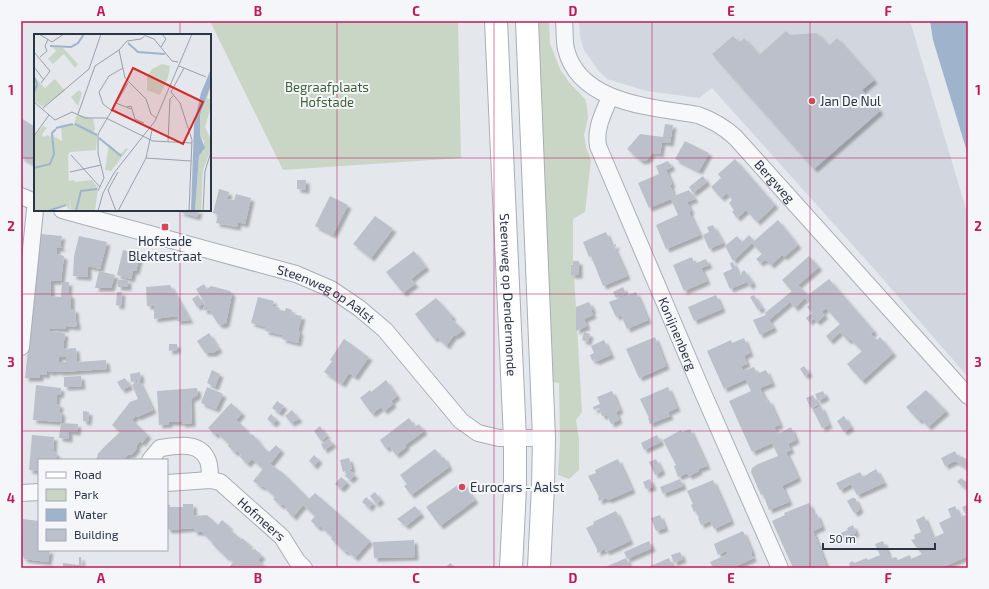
<svg xmlns="http://www.w3.org/2000/svg" width="989" height="589" font-family="'Exo 2',sans-serif">
<style>
.built{fill:#d2d6de}
.green{fill:#c9d6c5}
.water{fill:#9fb4cc}
.building{fill:#bbc0ca;fill-rule:evenodd;filter:url(#shadow)}
.lines{fill:none;stroke-linecap:round;stroke-linejoin:round}
.street-casing{stroke:#a9aeb7;stroke-width:18}
.secondary-casing{stroke:#a9aeb7;stroke-width:24}
.street{stroke:#f7f8fa;stroke-width:16}
.secondary{stroke:#fff;stroke-width:22}
.grid{fill:none;stroke:#c2185b;stroke-width:1;stroke-opacity:0.55}
.poi-dot{fill:#d1495b;stroke:#f4f6f9;stroke-width:1.5}
.labels{text-anchor:middle;dominant-baseline:central;stroke-width:4;stroke-linejoin:round;paint-order:stroke}
.park-label{font-size:13px;fill:#3f6138;stroke:#f4f6f9}
.poi-label{font-size:13px;fill:#2b3445;stroke:#f4f6f9;text-anchor:start}
.street-label{font-size:13px;fill:#2b3445;stroke:#f4f6f9}
.inset-river{fill:none;stroke:#9fb4cc;stroke-width:2}
.inset-road{fill:none;stroke:#9a9fa9;stroke-width:1}
.view{fill:#d62828;fill-opacity:0.15;stroke:#d62828;stroke-width:2}
.inset-edge{fill:none;stroke:#2b3445;stroke-width:2}
.neatline{fill:none;stroke:#c2185b;stroke-width:1.5}
.grid-label{font-size:13px;text-anchor:middle;font-weight:bold;fill:#c2185b}
</style>
<defs>
<filter id="shadow"><feDropShadow dx="3.5" dy="3.5" stdDeviation="1" flood-color="#0004"/></filter>
</defs>
<rect width="100%" height="100%" fill="#e4e7ec"/>
<path class="built" d="M579,21H910L968,216V377L876,271L712,88L699,98L647,91L607,79L598,70L584,50L580,36Z"/>
<path class="green" d="M210,21H458L461,158L283,170Z
M535,21H549L550,44L560,69L569,82L585,99L587,106L588,118L584,135L586,147L591,160L585,212L573,219V264L571,265V275H574L582,412L576,420L579,440V470L569,479L558,475L560,442L559,383L552,382Z"/>
<path class="water" d="M930,21H968V155L933,40Z"/>
<path class="building" d="M786,31L790,35L817,33L829,46L837,38L874,80L862,90L880,111L814,169L712,54L733,36L739,43L744,38L759,55Z
M21,118L35,127V165L21,157Z
M665,124L673,125L670,143L662,142L660,154L652,153L647,160L641,161L627,149L640,134L663,137Z
M685,141L709,153L699,171L675,159Z
M735,159L775,205L757,222L746,210L737,218L732,212L734,210L729,203L732,200L727,193L721,198L711,187L721,178L718,174Z
M668,161L672,167L666,170L672,184L670,185L674,196L689,190L695,199L687,202L691,211L689,212L700,235L666,249L656,225L678,215L671,199L649,208L638,183L659,174L656,166Z
M703,176L707,182L693,193L689,187Z
M297,180H306V190L297,189Z
M219,189L229,192L227,199L234,200L236,194L251,198L245,224L238,222L237,227L216,223L218,215L213,213Z
M330,196L348,205L333,235L315,226Z
M181,210H199L197,217L180,212Z
M375,216L393,229L371,258L353,244Z
M778,220L798,245L784,257L782,255L771,265L766,260L765,261L764,260L760,263L756,259L762,254L752,243L733,261L725,246L737,236L742,242L749,235L754,241Z
M713,225L723,243L709,249L703,235L709,232L707,227Z
M606,232L612,246L616,244V246L614,247L627,276L603,286L591,256L589,257L583,242Z
M40,234L62,236L60,245L62,248H57L56,254L64,256L61,281H51V296L61,297L62,282H69L68,294L71,295V309H75L76,321H77V327L66,326L65,329L50,328V331L65,333L63,349L76,348L77,362L106,360L107,369L62,372L55,371L54,372H49L47,370L46,375L40,374V378H25ZM59,357H66V362H58Z
M79,236L107,242L100,269L88,266V277L73,276L74,256Z
M123,250L140,255L136,271H133L131,279L117,275Z
M414,251L426,267L411,279L415,284L403,293L386,272Z
M809,256L819,267L798,285L808,295L829,279L874,331L871,334L877,340L880,337L893,353L862,381L847,364L862,351L850,339L848,341L840,332L830,341L826,336L840,324L826,308L822,312L825,315L817,322L813,318L809,322L806,318L812,313L807,307L810,304L805,298L795,308L790,302L769,320L774,328L760,335L753,320L766,315L765,313L792,291L782,280Z
M692,257L694,264L706,259L709,265L701,268L707,281L684,291L673,265Z
M573,261H579V275H571V265H573Z
M733,262L739,276L742,274L741,273L744,270L753,283L749,286L747,282L730,289L723,273L732,269L730,263Z
M99,271L115,275L111,288H95Z
M117,280H128V287H118Z
M204,284L207,289L211,286L230,291L232,294L226,323L222,325L218,324L210,311L203,310L205,303L196,289Z
M170,285L190,320L177,321V316L154,319V306H147L146,287Z
M623,287L626,294L616,298L613,292Z
M117,292H122L121,306L116,305Z
M636,292L648,320L627,329L621,315L616,317L609,302Z
M198,295L203,304L197,307L192,299Z
M716,295L722,309L694,321L688,307Z
M754,295L762,308L758,310L750,297Z
M258,297L274,301L272,306L280,308L279,310L285,311L286,308L292,310L291,314L302,316L298,331L300,332L298,343L282,339L283,335L265,331L266,327L251,323Z
M436,298L453,317L451,319L452,321L453,320L462,329V331L455,336L454,335L446,346L437,337L434,339L415,314Z
M589,302L593,310H591L593,315L584,319L587,326L576,331V307Z
M584,332L590,334L588,342L582,340Z
M209,333L219,349L213,353H205L197,341Z
M655,337L666,366L639,378L626,349Z
M744,338L750,353L744,356L747,364L741,366L743,371L754,367L757,374L766,370L772,383L760,388L766,401L769,400L780,425L774,427L778,434L791,427L796,440L788,444L791,450L786,452L798,478L782,486L789,502L769,510L763,494L761,495L751,472L752,468L758,464L778,456L772,443L752,452L729,401L751,391L748,385L746,379L724,389L707,351L731,340L732,343Z
M344,339L361,351V352L369,357L355,377L349,373L342,384L324,372L332,361L330,360Z
M604,340L611,355L595,362V359L592,361L590,355L594,353L591,346Z
M169,344H177V350L169,351Z
M804,366L809,373L805,376L800,369Z
M212,370L220,374L215,387L207,383Z
M140,372L141,380L131,382L130,374Z
M81,376L82,386L64,387V377Z
M125,378L130,386L122,390L117,382Z
M386,380L397,396L391,401L393,404L384,411L381,407L372,414L360,398L370,390L371,392Z
M139,381L153,410L137,417L136,415L132,420L148,435L142,443L140,441L136,446L137,448L131,455L129,454L123,460H95L98,456L97,455L105,446L120,432L112,425L130,402L138,399L132,385Z
M36,385L61,388L60,395L57,394L56,404H60L59,412H62L61,422L33,420Z
M207,387L223,394L216,409L201,403Z
M668,387L677,408L668,412L670,416L650,424L648,418H649L640,399Z
M197,388L198,395L191,399L192,423L182,424V422H169V424L159,425L157,391Z
M926,390L946,411L928,427L921,419L919,421L906,407Z
M612,391L620,410L616,412L619,420L611,424L607,415L602,416L599,408L594,410L593,407L600,404L597,397Z
M823,391L826,397L818,401L815,394Z
M813,395L818,405L812,408L810,407L806,398Z
M277,401L284,406L279,413L272,408Z
M231,403L242,413L236,420L246,429L245,430L251,435L252,434L258,440V441L263,447L269,452L276,445L281,450L270,464L283,473L309,499L315,493L370,541L355,558L347,551L345,552L331,539L332,537L320,526L318,528L311,521L315,516L303,505L293,517L286,510L287,508L283,504L281,506L273,499L275,497L263,486L261,487L253,481L263,469L252,459L247,464L240,457L241,455L237,451L235,453L228,446L229,444L217,433L215,435L208,428Z
M821,406L829,425L822,428L813,410Z
M292,410L299,419L291,423L285,416Z
M83,411L89,412L88,422L83,421Z
M271,414L277,420L273,424L267,419Z
M844,416L851,427L844,432L837,421Z
M409,418L415,427L419,424L424,431L405,445L406,447L396,455L389,446L386,449L380,440Z
M61,423L78,424L77,432L69,431V439L59,438Z
M320,426L327,436L321,441L314,431Z
M690,429L707,466L698,469L699,471L689,476L687,473L678,477L674,466L676,465L663,440L681,430L682,432Z
M32,435L54,437L53,451L57,454L56,458L54,460H39V472L38,471L29,470Z
M657,435L661,442L644,450L641,443Z
M329,439L333,444L324,450L321,444Z
M435,449L442,458L444,457L449,467L411,495L404,486L407,484L400,475Z
M955,451L959,459L961,456L968,460V469L955,461L945,466L941,458Z
M314,455L319,460L314,466L309,461Z
M349,458L352,469L343,472L340,460Z
M618,459L632,490L608,500L607,498L599,501L598,498L599,497L588,476L596,473L595,470Z
M656,459L662,471L655,475L649,462Z
M876,469L884,483L857,495L851,484L840,490L836,483L860,472L863,477Z
M349,470L355,475L350,480L345,476Z
M341,477L347,482L341,489L335,484Z
M961,478L968,483V490L957,482Z
M650,479L653,487L646,489L643,482Z
M680,479L683,486L663,494L660,487Z
M713,480L731,521L714,529L710,521L701,525L698,518H699L696,511L694,512L691,505L693,504L687,491Z
M462,482L475,500L440,526L426,507Z
M375,492L381,500L376,504L370,496Z
M366,497L373,503L369,508L362,502Z
M852,498H855L860,509L858,510L859,511L854,513L847,501Z
M809,503L814,515L817,514L822,527L813,531L827,568H793L772,521L785,515L784,513Z
M183,504H193L194,516L207,515L218,525L222,520L230,527L228,528L241,539L242,538L250,545L248,546L253,550L255,549L262,556L258,560L264,566L262,568H229L233,562L228,557L227,558L212,544L213,543L202,532H194V528L169,530V529H167V505H170V507H183Z
M967,505L968,556L941,568H844L850,566L849,563L853,561L854,563L867,558L868,560L880,555L875,544L883,541L890,559L896,557L898,560L910,555L911,559L922,554L911,540L915,539L914,535L921,532L916,520L924,516L933,538L944,533L939,523L951,517L948,509L955,506L960,517L966,515L962,507Z
M415,506L421,514L406,526L397,519Z
M616,511L630,541L606,552L605,549L597,553V549L586,528L594,524L593,522Z
M660,515L665,528L656,531L651,518Z
M23,519L39,521V550H50L48,562L24,559V557L21,556Z
M853,525L856,533L843,538L841,533L848,530L847,528Z
M743,531L752,552L751,553L752,556L754,558L732,568H713L710,562L728,554L726,551L718,555L714,544Z
M414,540L415,557L374,558L373,542Z
M649,541L652,548L627,559L624,552Z
M680,552L683,559L674,563L671,555Z
M79,557H81L82,568H63V563L79,565Z
M626,558L631,568H603Z
M669,558L673,568H646Z
M450,563L456,568H445Z"/>
<g class="lines">
<g class="street-casing">
<g id="street">
<path id="s1" d="M564,21C565,30 564,40 566,49C579,104 653,107 698,115C712,120 724,127 735,137L968,396"/>
<path id="s2" d="M610,97C603,114 595,128 598,146L703,393L780,568"/>
<path d="M21,196L35,202"/>
<path id="s3" d="M62,210L296,274L331,289L359,308L385,330L461,421L478,433L499,438H544"/>
<path d="M21,347L35,210"/>
<path d="M150,460L160,448C177,446 200,440 208,461C210,466 210,474 210,480"/>
<path id="s4" d="M167,483L210,480L220,482L282,537L297,561L304,568"/>
<path d="M21,493L39,492"/>
</g>
</g>
<g class="secondary-casing">
<g id="secondary">
<path id="s5" d="M496,21L515,439V488L511,568"/>
<path d="M527,21L544,438L543,486L539,568"/>
</g>
</g>
<use href="#street" class="street"/>
<use href="#secondary" class="secondary"/>
</g>
<path class="grid" d="M180,21V35M337,21V568M494,21V568M652,21V568M810,21V568M21,158H35M210,158H968M180,210V568M21,294H968M21,431H968"/>
<g class="poi-dot">
<circle cx="812" cy="101" r="4"/>
<rect x="161" y="223" width="8" height="8" rx="2"/>
<circle cx="462" cy="487" r="4"/>
</g>
<g class="labels">
<g class="park-label">
<text x="327" y="87">Begraafplaats<tspan x="327" dy="15">Hofstade</tspan></text>
</g>
<g class="poi-label">
<text x="820" y="101">Jan De Nul</text>
<text x="165" y="241" text-anchor="middle">Hofstade<tspan x="165" dy="15">Blektestraat</tspan></text>
<text x="470" y="487">Eurocars - Aalst</text>
</g>
<g class="street-label">
<text stroke="none"><textPath href="#s1" startOffset="288">Bergweg</textPath></text>
<text stroke="none"><textPath href="#s5" startOffset="274">Steenweg op Dendermonde</textPath></text>
<text stroke="none"><textPath href="#s3" startOffset="278">Steenweg op Aalst</textPath></text>
<text stroke="none"><textPath href="#s2" startOffset="255">Konijnenberg</textPath></text>
<text stroke="none"><textPath href="#s4" startOffset="109">Hofmeers</textPath></text>
</g>
</g>
<g transform="translate(34 34)">
<rect width="177" height="177" fill="#e4e7ec"/>
<path d="M19,13L29,14L44,30L41,34L30,20L19,30L14,25L22,17ZM128,30L136,32L134,44L126,61L113,56V43L118,35ZM0,43L11,54L21,45L31,57L9,73L0,67ZM177,51L173,64L177,66V72L171,93L177,106V115L169,136L167,177H161L165,122L170,116V107L166,101V81ZM45,56L48,59L44,72L37,63ZM43,80L59,85L61,95L59,99L63,101L62,116L36,118L34,121L36,177L31,170L13,177H0V102L9,92L13,94L8,100L9,103L14,101L16,103L19,96V102L28,107L27,91L40,90ZM75,110L85,119H88L92,114L94,115L77,137L71,136ZM40,146L41,148L58,146L64,154L61,177H37L34,147Z" fill="#c9d6c5"/>
<path d="M177,35V51L166,81V101L171,114L165,122L161,177H157L160,91L167,59Z" fill="#9fb4cc"/>
<path class="inset-river" d="M94,9L104,18L131,20M16,12L37,13L44,9L50,0M0,58L3,51L1,44M41,90L63,101M22,94L39,90M65,104L87,122M0,134L16,130L20,120L18,99L22,95M14,177L32,171M42,177L47,157L63,155"/>
<path class="inset-road" d="M5,0L18,8L30,0M112,2L120,5L138,27L144,28M93,7L85,16L91,44L112,65L117,80L122,84M93,7L107,5L113,0M127,13L132,5L128,0M0,18L16,37L7,49M6,23L13,17L11,12L14,5M145,32L172,43M0,33L10,46M150,34L137,58L146,69L158,106L155,177M0,68L21,86L38,78L51,84H72L119,107L158,109M82,69L97,75M93,73L97,72L101,85L110,89M9,74L55,35L67,0M77,76L69,70L65,58L75,42L89,34M44,80L61,32L85,16M0,102L15,81M134,108L136,65L139,62M37,121L66,153M112,124L157,127M36,138L67,131M64,157L70,144L64,119V100L94,49M64,177L69,159L80,139L121,87L158,0M82,177L74,156L84,138M84,177L112,124L118,96M169,177L171,137L177,118"/>
<path class="view" d="M99,34L169,68L149,110L78,76Z"/>
<rect width="177" height="177" class="inset-edge"/>
</g>
<rect width="989" height="589" fill="none" stroke="#f4f6f9" stroke-width="44"/>
<rect x="38" y="459" width="130" height="92" fill="#f4f6f9" stroke="#a4a8b1"/>
<rect x="46" y="472" width="20" height="6" fill="#ffffff" stroke="#a4a8b1"/>
<text x="74" y="479" font-size="12" fill="#2b3445">Road</text>
<rect x="46" y="489" width="20" height="12" fill="#c9d6c5" stroke="#a4a8b1"/>
<text x="74" y="499" font-size="12" fill="#2b3445">Park</text>
<rect x="46" y="509" width="20" height="12" fill="#9fb4cc" stroke="#a4a8b1"/>
<text x="74" y="519" font-size="12" fill="#2b3445">Water</text>
<rect x="46" y="529" width="20" height="12" fill="#bbc0ca" stroke="#a4a8b1"/>
<text x="74" y="539" font-size="12" fill="#2b3445">Building</text>
<path d="M823 543v6h112v-6" fill="none" stroke="#2b3445" stroke-width="2"/>
<text x="829" y="543" font-size="12" fill="#2b3445" stroke="#f4f6f9" stroke-width="3" paint-order="stroke">50 m</text>
<rect x="22" y="22" width="945" height="545" class="neatline"/>
<g class="grid-label">
<text x="101" y="16">A</text>
<text x="258" y="16">B</text>
<text x="416" y="16">C</text>
<text x="573" y="16">D</text>
<text x="731" y="16">E</text>
<text x="888" y="16">F</text>
<text x="11" y="95">1</text>
<text x="978" y="95">1</text>
<text x="11" y="231">2</text>
<text x="978" y="231">2</text>
<text x="11" y="367">3</text>
<text x="978" y="367">3</text>
<text x="11" y="503">4</text>
<text x="978" y="503">4</text>
<text x="101" y="583">A</text>
<text x="258" y="583">B</text>
<text x="416" y="583">C</text>
<text x="573" y="583">D</text>
<text x="731" y="583">E</text>
<text x="888" y="583">F</text>
</g>
</svg>
